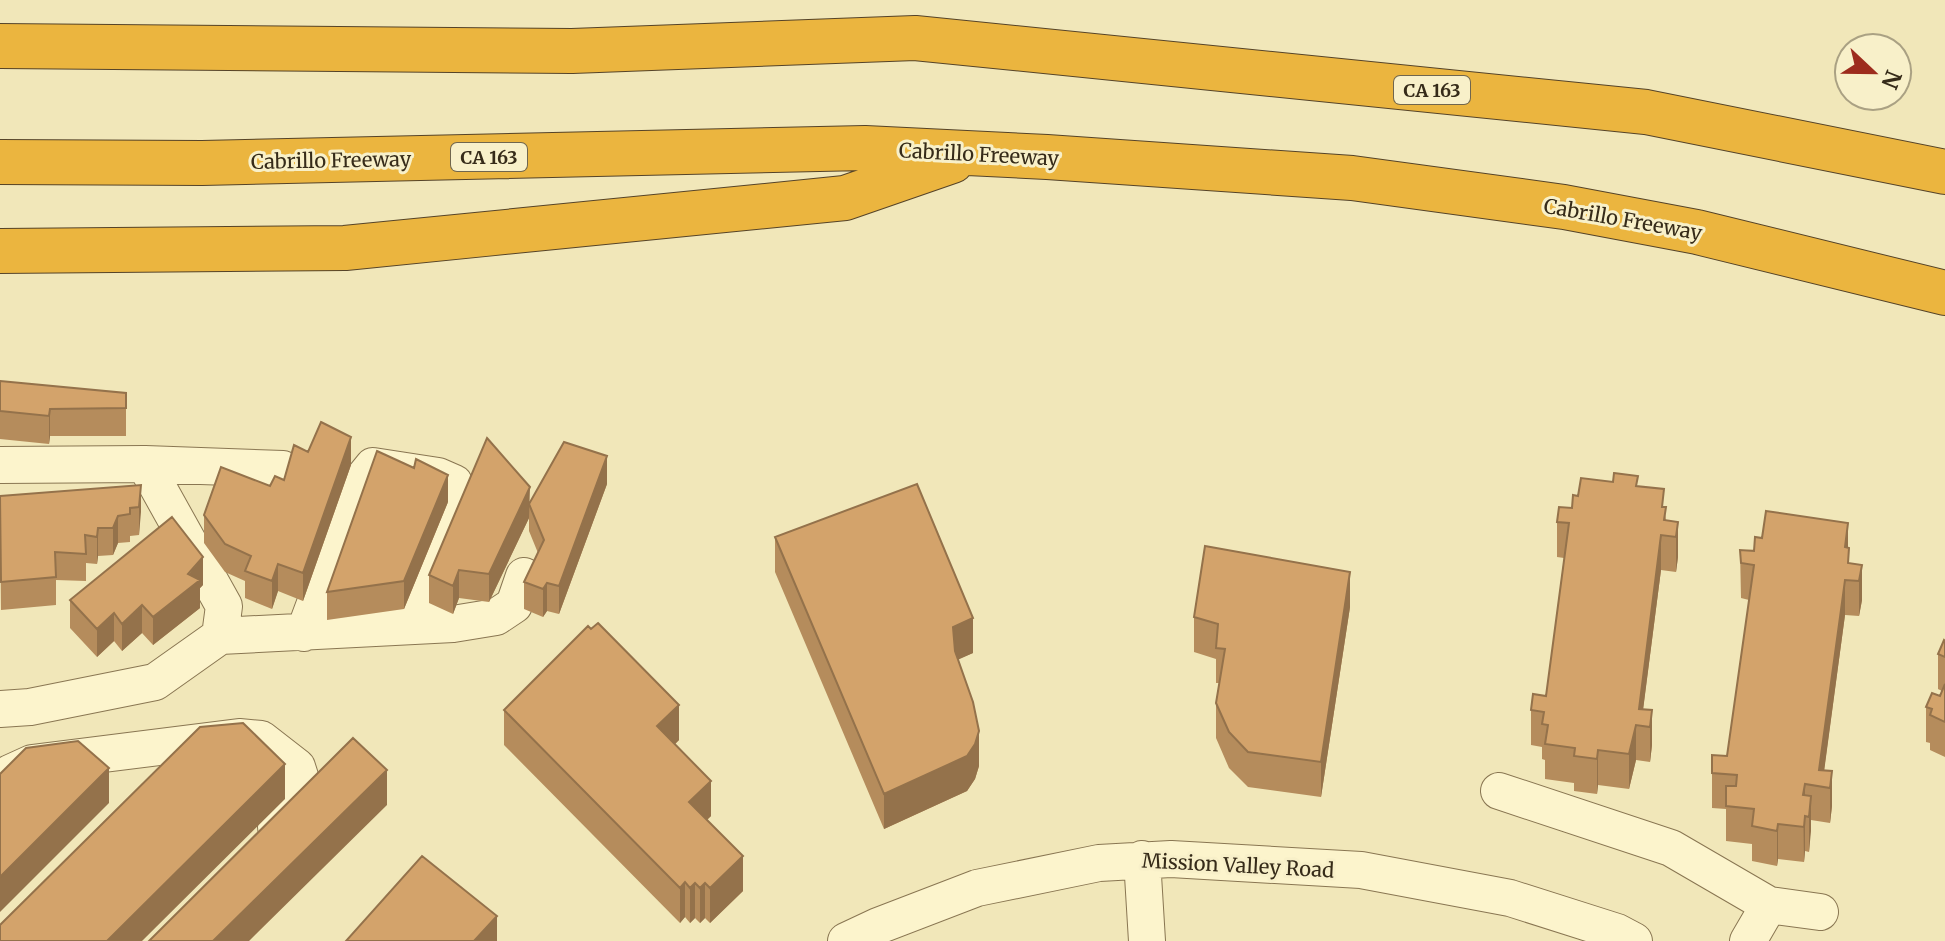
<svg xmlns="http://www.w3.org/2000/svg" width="1945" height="941" font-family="Merriweather,serif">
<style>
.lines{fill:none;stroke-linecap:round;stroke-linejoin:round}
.minor-casing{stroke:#897652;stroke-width:38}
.highway-casing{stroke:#554328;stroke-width:46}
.minor{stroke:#fcf4cc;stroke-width:36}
.highway{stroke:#ebb53f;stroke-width:44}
.wall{fill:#b58c5c}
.shaded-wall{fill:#94724b}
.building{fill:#d3a36b;stroke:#94724b;stroke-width:2}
.labels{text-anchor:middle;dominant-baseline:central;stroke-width:6;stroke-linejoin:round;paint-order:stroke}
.shield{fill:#f8f0c9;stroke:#70664e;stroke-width:2}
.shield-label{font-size:18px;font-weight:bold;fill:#362b19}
.street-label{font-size:20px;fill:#362b19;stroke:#f8f0c9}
</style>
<rect width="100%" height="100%" fill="#f1e7b9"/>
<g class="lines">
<g class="minor-casing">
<path id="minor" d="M145,464L283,469
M0,465L145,464L224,606L220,636L155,682L30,707L0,709
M304,633L360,482L373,466L438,476L454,483L457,497L416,626
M220,636L453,624L496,617L514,605L524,576
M0,783L10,773L32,763L239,737L261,739L297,767L304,789L298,805L276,827
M1499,791L1671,848L1769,905L1820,912
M1142,859L1147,941
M846,941L878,926L977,888L1099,863L1171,859L1361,870L1510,898L1617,932L1634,941
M1748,941L1769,905"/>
</g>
<g class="highway-casing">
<path id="highway" d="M0,46L572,51L915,38L1646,112L1945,172
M0,162L202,163L865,148L1047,157L1352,178L1564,207L1697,232L1945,293
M0,251L345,248L845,198L952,161"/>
</g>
<use href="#minor" class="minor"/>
<use href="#highway" class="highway"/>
</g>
<path class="wall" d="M0,381L126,393V436H50L49,444L0,439Z
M308,452L351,465L303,601L278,591L272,609L245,598V581L225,572L204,543V515L284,480Z
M607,484L559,614L547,611L543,617L524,609V582L538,553L529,531V518L489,602L459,598L453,614L429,603V575L530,501Z
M141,485L139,535L130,536V542L118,543L113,555L98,556L97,564L86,563V581L56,580V605L1,610L0,496Z
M1638,486L1664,507L1666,520L1678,522V557L1676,572L1661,570L1643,709L1652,710V745L1650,762L1636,760L1629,789L1598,785L1597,794L1574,791V783L1545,779V760L1542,759V747L1531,745V710L1546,696L1564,558L1557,557V522L1572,508L1578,496Z
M448,502L404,609L327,620V592Z
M775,537L973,653L958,659L979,766L975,779L967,791L884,829L775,572Z
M1848,548L1849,563L1862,565V600L1859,616L1845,615L1824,770L1832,771V806L1830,823L1811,820L1809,852L1805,851L1804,862L1778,859L1777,866L1752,861V844L1726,841V809L1712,808V773L1727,756L1749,600L1741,598L1740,550Z
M203,585L200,588V608L153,645L142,633L122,651L114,641L97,657L70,628V600Z
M1350,607L1321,797L1248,787L1229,768L1216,738V703L1219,683H1216V659L1194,652V617Z
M1945,641V757L1930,750V743L1926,742V707L1940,696L1942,691L1938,689V654Z
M504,710L679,740L675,744L711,816L707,820L743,891L710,923L705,918L700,923L695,918L690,923L685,917L680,923L504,745Z"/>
<path class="shaded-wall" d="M50,409V436L49,444V416Z
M351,437V465L303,601V573Z
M607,456V484L559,614V586Z
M448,475V502L404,609V581Z
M141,485V512L139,535V507Z
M530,487L529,518L489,602V574Z
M118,516V543L113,555V528Z
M1678,522V557L1676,572V537Z
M1848,523V558L1845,547Z
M98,528V556L97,564V537Z
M1661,535V570L1641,726L1639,709Z
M203,557V585L200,588V608L153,645V617Z
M278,564V591L272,609V581Z
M1862,565V600L1859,616V581Z
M459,570V598L453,614V586Z
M1350,572V607L1321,797V762Z
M1845,580V615L1822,787L1819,770Z
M547,583V611L543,617V589Z
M142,605V633L122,651V624Z
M114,613V641L97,657V629Z
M973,618V653L953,662V627Z
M679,705V740L657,762V726Z
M1652,710V745L1650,762V727Z
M1636,725V760L1629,789V754Z
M979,731V766L975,779L967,791L884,829V794Z
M1598,750V785L1597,794V759Z
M285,764V799L142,941H107Z
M109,768V803L0,912V877Z
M387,770V805L249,941H213Z
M1832,771V806L1830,823V788Z
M711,781V816L689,837V802Z
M1805,784V851L1804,862L1803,795Z
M1811,796V831L1809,852V817Z
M1778,824V859L1777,866V831Z
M743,856V891L710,923V888Z
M685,882V917L680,923V888Z
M695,883V918L690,923V888Z
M705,883V918L700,923V888Z
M497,916V941H474Z"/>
<path class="building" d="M0,381L126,393V408L50,409L49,416L0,411Z
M321,422L351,437L303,573L278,564L272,581L245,571L251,556L225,544L204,515L221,467L270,486L275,476L284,480L294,445L308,452Z
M487,438L530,487L489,574L459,570L453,586L429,575Z
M564,442L607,456L559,586L547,583L543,589L524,582L544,540L529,504Z
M377,451L414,468L416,459L448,475L404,581L327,592Z
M1614,473L1638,476L1636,486L1664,489L1662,507H1666L1664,520L1678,522L1676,537L1661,535L1639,709L1652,710L1650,727L1636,725L1629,754L1598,750L1597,759L1574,756L1575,748L1545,744L1548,725L1542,724L1544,712L1531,710L1533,694L1546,696L1569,523L1557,522L1559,507L1572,508L1573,495L1578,496L1581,478L1613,482Z
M917,484L973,618L953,627L955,651L973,702L979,731L975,744L967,756L884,794L775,537Z
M141,485L139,507L130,508V514L118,516L113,528H98L97,537L85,535L86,554L55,552L56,577L1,582L0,496Z
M1766,511L1848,523L1845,547L1849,548L1848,563L1862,565L1859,581L1845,580L1841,610L1819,770L1832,771L1830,788L1805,784L1803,795L1811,796L1809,817L1805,816L1804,827L1778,824L1777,831L1752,826L1754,809L1726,806V786H1736L1737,775L1712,773V755L1727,756L1754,565L1741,563L1740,550L1754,551L1755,537L1762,538Z
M172,517L203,557L188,574L200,580L153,617L142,605L122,624L114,613L97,629L70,600Z
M1205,546L1350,572L1321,762L1248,752L1229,732L1216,703L1225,649L1216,648L1218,624L1194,617Z
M598,623L679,705L657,726L711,781L689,802L743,856L710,888L705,883L700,888L695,883L690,888L685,882L680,888L504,710L588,626L591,629Z
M1944,640L1945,641V657L1938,654Z
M1945,684V722L1930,715L1932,709L1926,707L1932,693L1940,696Z
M243,723L285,764L107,941H0V925L200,727Z
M353,738L387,770L213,941H149Z
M78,741L109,768L0,877V774L26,748Z
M422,856L497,916L474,941H346Z"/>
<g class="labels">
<g class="shield">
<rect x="1394" y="76" width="76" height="28" rx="6"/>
<rect x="451" y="143" width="76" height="28" rx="6"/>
</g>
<g class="shield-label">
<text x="1432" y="90">CA 163</text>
<text x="489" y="157">CA 163</text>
</g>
<g class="street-label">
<text transform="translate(979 154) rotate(3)">Cabrillo Freeway</text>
<text transform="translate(331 160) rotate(-1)">Cabrillo Freeway</text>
<text transform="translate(1623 219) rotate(10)">Cabrillo Freeway</text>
<text transform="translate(1238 865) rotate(3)">Mission Valley Road</text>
</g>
</g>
<g transform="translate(1873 72) rotate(112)"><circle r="38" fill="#f8f0c9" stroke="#aaa183" stroke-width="2"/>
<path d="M0-6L14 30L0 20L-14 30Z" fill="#9d2c1d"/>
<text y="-12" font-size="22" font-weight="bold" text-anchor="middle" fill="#362b19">N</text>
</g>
</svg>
